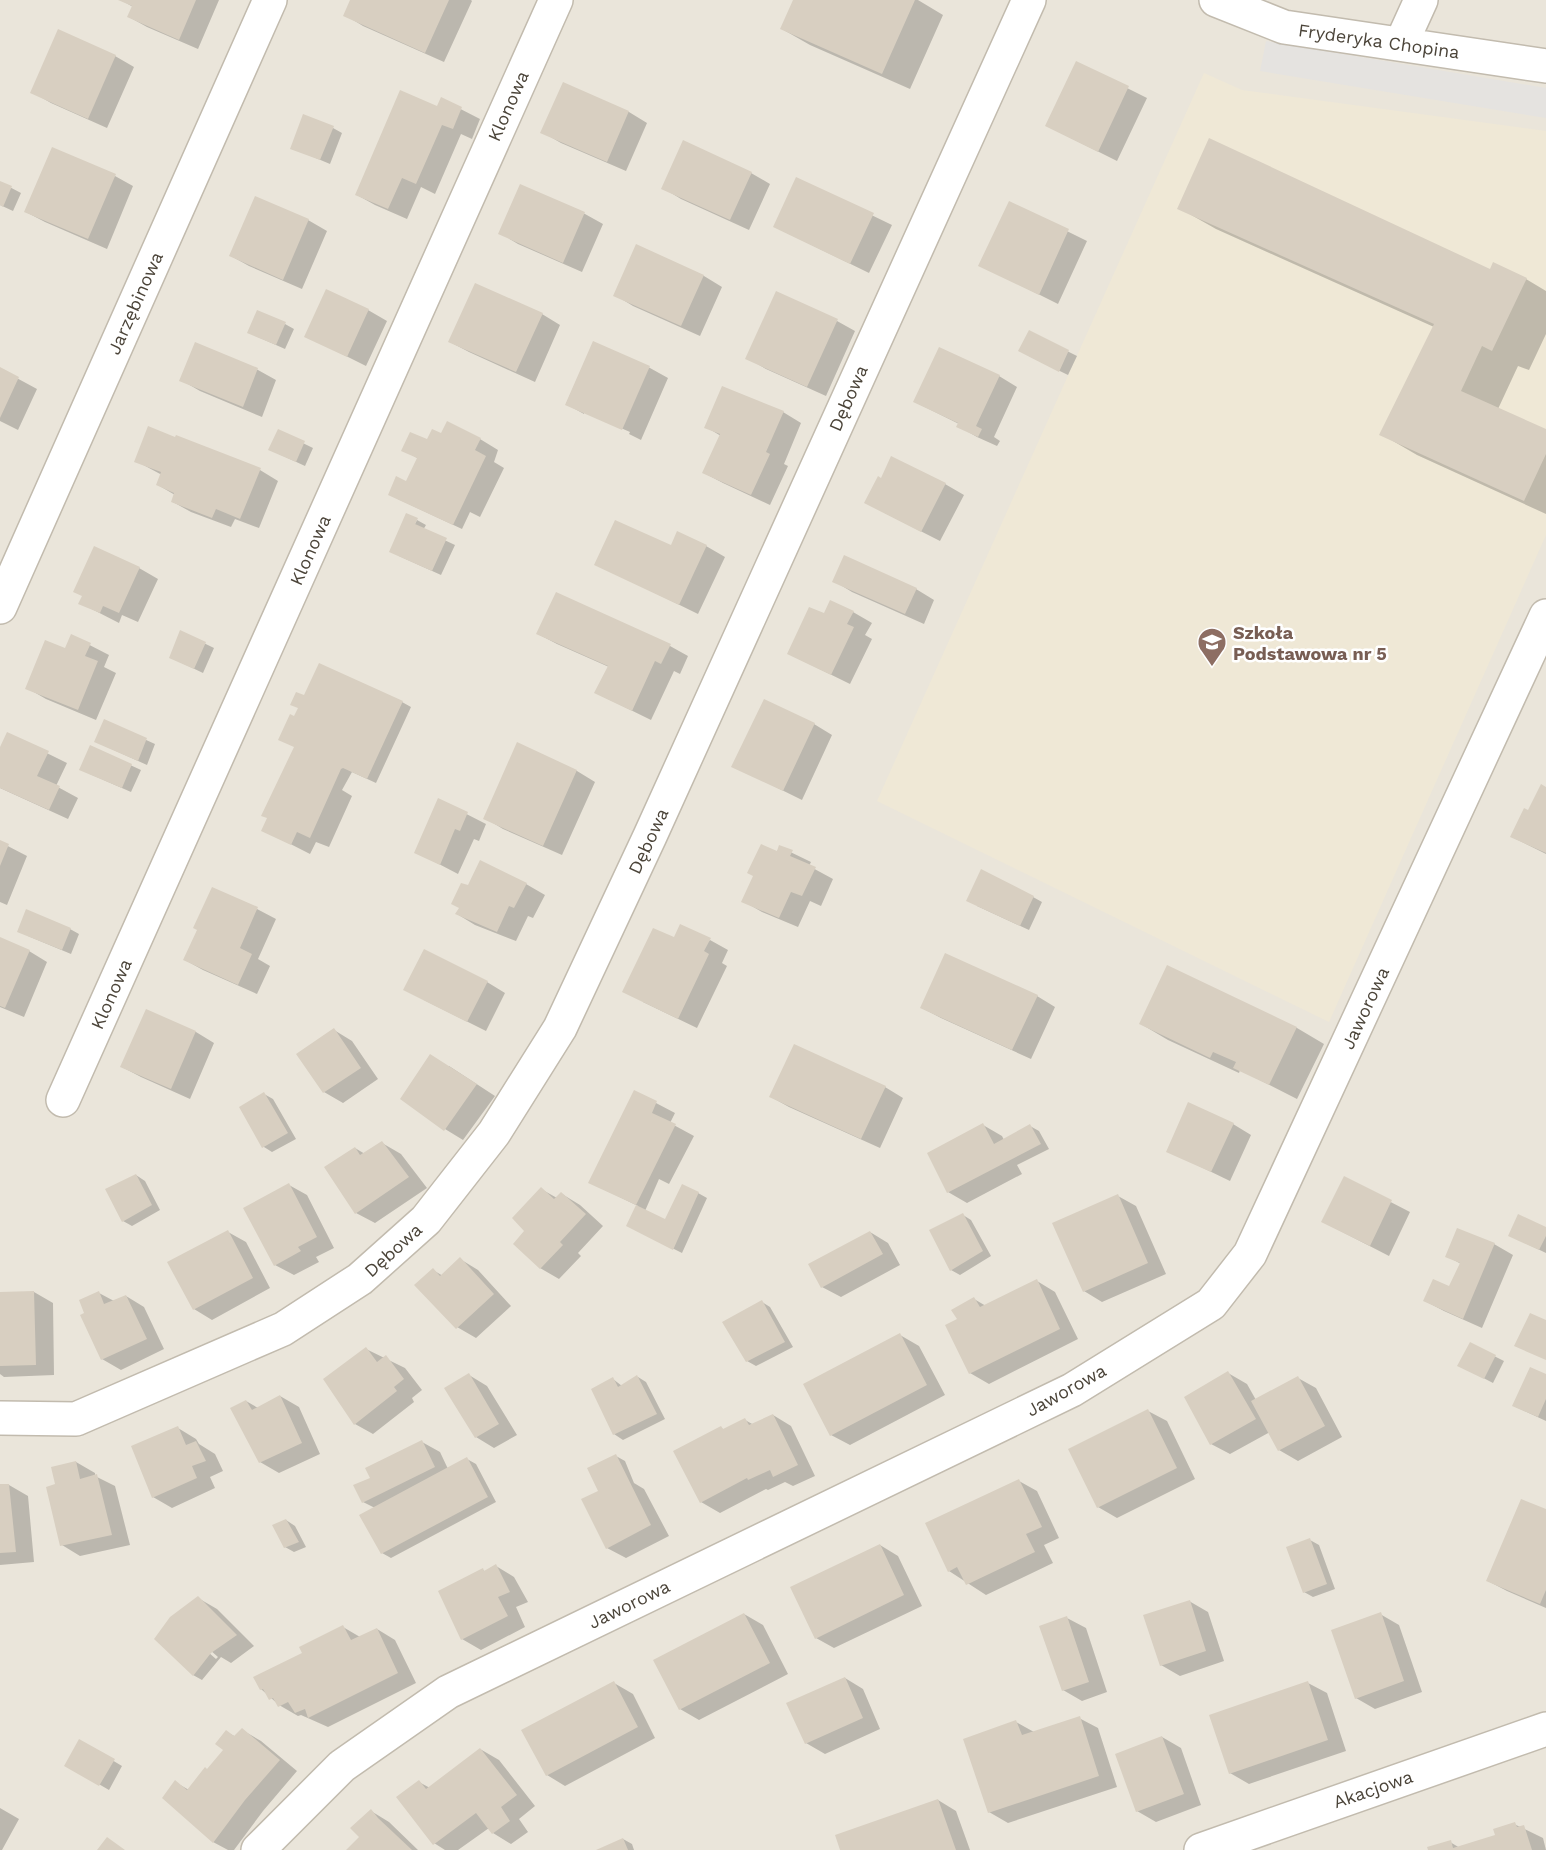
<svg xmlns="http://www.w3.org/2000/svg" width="1546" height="1850" font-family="'Work Sans',sans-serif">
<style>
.residential{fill:#eae5da}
.education{fill:#efe8d6}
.parking{fill:#e5e3e0}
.shadow{fill:#0003;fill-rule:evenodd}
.building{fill:#d8cfc1}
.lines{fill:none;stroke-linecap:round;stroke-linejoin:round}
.minor-casing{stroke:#c2bbae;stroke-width:36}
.minor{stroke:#fff;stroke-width:33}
.labels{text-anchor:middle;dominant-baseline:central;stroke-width:5;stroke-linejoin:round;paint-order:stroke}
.street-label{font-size:18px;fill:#4b4439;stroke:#fff}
.education-label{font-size:18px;font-weight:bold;fill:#785e54;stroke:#fff;text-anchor:start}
</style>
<rect width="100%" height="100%" fill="#f6f3ec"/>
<path class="residential" d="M0,0H1546V1850H0Z"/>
<path class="education" d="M1204,73L1242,90L1546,131V535L1329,1022L877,801Z"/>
<path class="parking" d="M1266,41L1546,88V118L1260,71Z"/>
<path class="shadow" d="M121,0H219L198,49L147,27L129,17L133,7Z
M352,0H471L472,1L444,62L363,26L345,15Z
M795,0H918L943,15L910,89L810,45L782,29Z
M115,56L134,67L107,128L51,103L32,92Z
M1077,63L1147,98L1117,161L1047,126Z
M563,84L629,112L647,123L626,171L561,143L542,132Z
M441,99L480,119L472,139L461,134L435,194L421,187L407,219L375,205L357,195L438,108Z
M333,128L342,133L330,164L292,148Z
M751,173L770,184L749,230L681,199L663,188Z
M115,176L133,186L107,249L45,222L26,212Z
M797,179L892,225L869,273L775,227Z
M0,182L21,193L13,211L0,205Z
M521,186L585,214L603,224L582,272L518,244L500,233Z
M256,198L308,220L327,231L302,289L249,266L231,256Z
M1010,203L1087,241L1058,304L980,265Z
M1179,208L1491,271L1526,279L1546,291V334L1529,370L1518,366L1498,409L1546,430V514L1417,455L1381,434L1434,327L1216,229Z
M636,246L704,276L722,287L700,336L633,306L615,295Z
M368,310L387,321L366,366L306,336Z
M542,314L560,325L535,382L469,352L450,342Z
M837,321L855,331L826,396L766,369L747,358Z
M285,324L294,329L285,349L258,337Z
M1029,332L1077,356L1068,375L1029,356Z
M593,343L650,368L668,378L641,440L629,434L630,432L584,412V414L566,404Z
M196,344L258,370L276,380L262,417L200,391L181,380Z
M0,369L37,389L18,430L0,421Z
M999,376L1017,387L994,437L1000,441L997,446L977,437L958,426L959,424L915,402Z
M783,412L801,423L784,464L788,466L770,505L723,483L704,473L721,436L706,427Z
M278,431L313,448L305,466L279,454Z
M442,435L480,439L498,450L494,462L504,468L480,517L470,512L462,529L398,499L420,489L419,459L403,450Z
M136,461L260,470L278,481L259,528L235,519L231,527L191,512L173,502L175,495L158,485L162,475Z
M881,480L945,484L964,495L940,541L885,513Z
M417,520L426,525L423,530L455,545L441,575L399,556Z
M706,546L725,557L698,614L596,564Z
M139,568L158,579L138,622L122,615L119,623L80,603L83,596Z
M834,581L916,589L934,600L924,624L852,592Z
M853,612L872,623L865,635L872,639L850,684L789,654L825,615Z
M181,632L214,648L203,673L180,662Z
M538,634L670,646L688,656L680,674L674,671L651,720L596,693L609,667L557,644Z
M72,636L109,655L104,667L116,673L96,720L46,699L27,688L66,650Z
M305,697L402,702L411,707L376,783L352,772L342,790L352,796L329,847L316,842L310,854L263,830L296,747L295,718Z
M104,721L155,744L147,765L105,746Z
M814,724L832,735L802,800L733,766Z
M8,734L67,763L56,786L78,798L68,819L0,788V751Z
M518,744L577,771L595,782L562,855L503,829L485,818Z
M91,747L141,770L131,792L90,774Z
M1546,788V854L1512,837Z
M439,800L486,824L479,841L474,839L458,874L416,852Z
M0,842L27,856L7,905L0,902Z
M780,847L811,862L809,866L833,879L821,906L810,901L798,927L762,912L743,901Z
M526,884L545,895L533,918L528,916L516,941L475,925L457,914L469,887Z
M1033,897L1042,902L1029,930L977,906Z
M257,909L276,919L258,959L270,966L257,994L203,970L185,960L198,929Z
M70,929L79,934L71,954L28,936Z
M0,939L29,951L47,962L24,1017L0,1007Z
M710,940L728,950L722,963L727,966L697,1028L643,1002Z
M1167,967L1297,1028L1324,1044L1297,1099L1240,1070L1239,1073L1168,1040L1141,1024Z
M487,982L505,993L486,1031L424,1000Z
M1037,996L1055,1007L1031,1059L941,1018L922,1008Z
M146,1011L196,1032L214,1043L190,1099L141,1077L122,1067Z
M334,1030L352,1041L378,1079L343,1103L324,1092L298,1054Z
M449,1066L495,1096L463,1140L445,1129Z
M885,1087L903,1098L880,1148L789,1107L771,1097Z
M635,1092L675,1113L670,1123L694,1136L669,1184L659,1179L645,1211L666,1221L698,1193L707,1198L682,1253L628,1226L638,1206L599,1187Z
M264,1094L273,1099L296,1139L272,1152L264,1147L241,1108Z
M1233,1124L1251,1135L1230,1181L1168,1151Z
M983,1125L1002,1136L1004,1140L1030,1126L1039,1131L1049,1149L1017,1165L1022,1174L967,1203L948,1192Z
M382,1143L401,1154L427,1188L375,1223L356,1213L355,1148L365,1154Z
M136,1175L145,1181L160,1210L132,1226L123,1221Z
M1344,1178L1410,1212L1389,1256L1323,1222Z
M289,1185L307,1195L334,1248L316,1257L319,1262L294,1275L275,1265Z
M541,1189L557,1198L562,1194L580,1205L603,1226L578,1253L581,1256L559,1279L540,1268L526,1231Z
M1118,1196L1136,1206L1166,1274L1102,1302L1084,1291Z
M963,1215L971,1220L991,1256L960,1275L951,1270Z
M1546,1229V1253L1519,1240Z
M228,1232L246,1242L270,1288L212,1320L194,1309Z
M870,1232L888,1243L900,1265L841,1297L822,1287Z
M1494,1244L1513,1255L1482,1328L1444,1311L1425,1301L1450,1288L1461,1264L1447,1256Z
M460,1259L478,1270L511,1306L476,1338L457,1327L433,1270L443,1276Z
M1037,1281L1055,1292L1078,1339L989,1384L970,1373L959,1319L974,1299L986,1306Z
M34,1292L53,1303L54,1375L4,1377L0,1374V1294Z
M99,1293L114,1301L126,1296L144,1307L164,1349L121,1370L102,1359Z
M762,1302L770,1307L793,1347L756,1366L747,1361Z
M900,1335L919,1346L945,1395L850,1445L831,1435Z
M1470,1344L1504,1361L1493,1383L1468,1370Z
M366,1349L405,1368L422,1390L412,1398L414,1402L373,1434L355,1424Z
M1228,1373L1247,1384L1256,1400L1298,1378L1316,1388L1342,1437L1298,1461L1279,1450L1270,1432L1230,1454L1211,1444Z
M469,1375L487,1386L517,1435L494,1448L476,1437Z
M1546,1375V1421L1514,1406Z
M638,1377L646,1382L665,1419L623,1440L614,1434L613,1379L622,1386Z
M280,1396L299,1407L320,1454L279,1473L260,1462L246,1401L258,1408Z
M1148,1411L1167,1421L1195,1479L1117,1518L1098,1507Z
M773,1415L791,1426L815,1476L793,1486L785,1482L768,1490L766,1489L720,1513L701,1502L721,1428L725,1430L745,1420L754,1425Z
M178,1428L196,1439L199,1444L215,1454L223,1471L210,1477L215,1488L172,1508L153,1497Z
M422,1442L440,1452L448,1469L467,1459L476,1464L496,1502L391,1558L382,1553L375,1508L363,1502L372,1478Z
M616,1456L625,1461L634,1483L644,1489L669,1536L626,1558L607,1548L601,1491Z
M76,1462L95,1473V1476L115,1486L130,1545L80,1556L62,1545L57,1485Z
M1019,1481L1037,1491L1059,1538L1044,1545L1053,1563L986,1595L949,1571Z
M9,1485L28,1496L34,1562L0,1565V1486Z
M1546,1511V1608L1507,1591L1488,1581Z
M286,1520L295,1526L306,1547L294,1552L285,1547Z
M1310,1540L1319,1545L1335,1589L1313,1597L1304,1592Z
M880,1545L898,1556L922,1606L834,1648L816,1638Z
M496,1566L514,1577L528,1602L516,1607L525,1627L481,1650L462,1639L483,1570L486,1572Z
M198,1598L217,1609L254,1646L231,1663L221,1657L202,1680L193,1675L156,1639L171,1618ZM177,1621L218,1657L216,1659L177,1625Z
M1189,1601L1208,1612L1224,1661L1180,1676L1161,1665Z
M744,1614L763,1625L788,1674L699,1720L680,1709L655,1660Z
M1380,1614L1399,1625L1422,1692L1375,1709L1356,1698Z
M1067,1618L1086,1628L1107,1692L1082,1701L1063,1690Z
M343,1627L360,1637L377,1629L395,1640L416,1683L328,1727L301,1715L298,1716L279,1705L261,1689L304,1654Z
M845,1678L863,1689L880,1729L825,1754L806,1743Z
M614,1683L633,1694L655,1738L565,1786L547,1775Z
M1308,1683L1327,1693L1346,1751L1249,1784L1230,1773Z
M1079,1718L1098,1728L1117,1787L1008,1823L989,1812L1016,1722L1034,1732Z
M242,1730L261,1741L297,1771L263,1811L234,1850H228L213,1842L175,1782L189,1790L208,1771L225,1749L227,1732L236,1737Z
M1162,1737L1181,1748L1201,1805L1156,1822L1137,1811Z
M80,1741L122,1766L109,1790L66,1765Z
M480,1749L499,1760L535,1806L519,1819L528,1832L511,1844L493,1833L489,1828L458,1850H445L434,1843L419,1782L430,1788Z
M938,1800L956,1811L970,1850H842Z
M0,1808L19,1819L2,1850H0Z
M371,1811L389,1822L418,1850H348L361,1837Z
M1514,1824L1543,1838L1546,1850H1430L1450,1842L1460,1848L1497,1836Z
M623,1839L632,1844L634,1850H600Z"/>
<path class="building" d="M118,0H196L179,40L127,17L132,6Z
M350,0H449L425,53L343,16Z
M793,0H915L882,74L780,29Z
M58,29L116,55L88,119L30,93Z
M1076,61L1129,86L1098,152L1045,126Z
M563,82L629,111L607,162L540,133Z
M400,90L437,106L441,97L462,107L453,129L442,125L416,184L402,178L388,209L355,195Z
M303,114L334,126L320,160L290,149Z
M1209,138L1490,269L1493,262L1527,278L1492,351L1482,346L1461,391L1546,429V454L1524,501L1379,435L1434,324L1177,209Z
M683,140L752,172L730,220L661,189Z
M52,147L116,174L88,239L24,212Z
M796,177L874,213L850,264L773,227Z
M0,181L12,186L3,207L0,205Z
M520,184L585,212L563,263L498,234Z
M255,196L309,219L283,280L229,256Z
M1009,201L1069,229L1039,295L978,266Z
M636,244L704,275L681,326L613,296Z
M475,283L543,313L516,372L448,342Z
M326,289L369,309L347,357L304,337Z
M776,291L838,319L807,387L745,359Z
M257,310L286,322L276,345L247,333Z
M1029,330L1069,350L1059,372L1018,351Z
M593,341L650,366L622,430L565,405Z
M195,342L258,368L243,407L179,381Z
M939,347L1000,375L976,426L982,429L978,437L956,427L958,423L913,402Z
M0,367L19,377L0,418Z
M722,386L784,411L766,452L770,454L751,495L702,473L720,434L704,428Z
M447,421L481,438L475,450L486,456L453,525L388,495L396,476L406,481L417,458L401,451L410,432L427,439L432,429L441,433Z
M148,426L175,437L176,435L261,468L240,519L216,509L212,518L171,502L174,493L156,485L161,472L134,462Z
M278,429L305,441L296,462L268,450Z
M891,456L946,483L921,532L864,503L878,476L881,478Z
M406,513L418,518L415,524L447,538L432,571L389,552Z
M615,520L671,545L677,531L707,545L679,605L594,565Z
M94,546L140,567L119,613L103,606L100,613L78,604L82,596L73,592Z
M844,555L917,588L905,614L832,582Z
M556,592L671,644L661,664L655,661L632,711L594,693L608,666L536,634Z
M830,600L854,611L847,624L854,627L831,675L787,654L809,607L824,613Z
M180,630L206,642L194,669L169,658Z
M71,634L91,643L85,656L98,661L78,710L25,689L45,640L65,648Z
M319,663L403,701L367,779L343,768L341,769L310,838L297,832L291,845L261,831L267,818L261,816L294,747L278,740L290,714L294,716L298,708L290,705L296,692L304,695Z
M764,699L815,723L783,791L731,767Z
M104,719L147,738L138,761L94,742Z
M7,732L49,751L37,776L60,786L49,810L0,788V747Z
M517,742L577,770L543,846L483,819Z
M90,745L132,764L122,788L79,770Z
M1541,784L1546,787V853L1510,837L1524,808L1528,810Z
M438,798L468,812L460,831L455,829L440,865L414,853Z
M0,840L9,844L0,866Z
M761,844L777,851L779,845L793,850L790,856L816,867L802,896L791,892L779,918L741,902L753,876L747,873Z
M480,860L527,883L514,908L509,906L497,932L455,914L459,908L451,904L461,883L468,885Z
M981,869L1034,896L1020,926L966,901Z
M212,887L258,907L240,948L252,954L238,985L183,960L197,930L193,928Z
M26,909L71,928L62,950L17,932Z
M680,924L711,938L704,951L709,954L678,1019L622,992L653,928L674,937Z
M0,937L30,950L5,1008L0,1006Z
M424,949L488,981L467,1022L403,990Z
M945,953L1038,995L1012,1050L920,1008Z
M1167,965L1297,1027L1269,1085L1233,1068L1236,1062L1213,1052L1210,1058L1139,1024Z
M146,1009L196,1031L171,1089L120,1067Z
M334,1028L361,1068L323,1093L296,1054Z
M794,1044L886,1086L861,1139L769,1097Z
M430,1054L477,1084L444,1131L400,1099Z
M634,1090L657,1101L652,1113L676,1124L636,1205L588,1183Z
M264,1092L288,1133L262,1148L239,1107Z
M1188,1102L1234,1123L1211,1172L1166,1152Z
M983,1123L994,1144L1030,1124L1041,1144L947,1193L927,1153Z
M382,1141L409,1177L355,1214L324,1167L355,1147L360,1155Z
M136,1174L152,1205L122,1222L105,1189Z
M1344,1176L1392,1200L1370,1246L1321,1222Z
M289,1183L317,1237L298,1247L301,1251L274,1266L243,1208Z
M682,1184L699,1192L673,1250L626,1226L636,1205L665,1219Z
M541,1187L554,1199L561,1192L586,1214L560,1242L563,1245L540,1269L513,1244L524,1231L512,1218Z
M1118,1194L1148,1263L1083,1292L1052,1223Z
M963,1213L983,1251L950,1271L929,1230Z
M1518,1214L1546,1227V1236L1539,1250L1508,1236Z
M1457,1228L1495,1243L1463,1319L1423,1301L1433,1279L1449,1286L1460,1263L1445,1257Z
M228,1230L253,1278L193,1310L167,1262Z
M870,1231L883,1254L821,1288L808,1264Z
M460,1257L494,1294L456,1329L414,1285L433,1268L440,1276Z
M1037,1279L1060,1329L969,1374L945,1325L957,1319L951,1310L974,1297L980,1307Z
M34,1291L36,1365L0,1366V1292Z
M99,1291L104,1304L126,1295L147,1339L101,1360L80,1315L84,1313L79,1300Z
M762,1300L785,1342L746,1362L722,1322Z
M1530,1313L1546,1320V1360L1514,1346Z
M900,1333L927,1385L830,1436L803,1384Z
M1470,1342L1496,1355L1484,1379L1457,1366Z
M366,1347L377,1362L386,1355L404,1379L394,1387L397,1391L354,1425L323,1379Z
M1530,1367L1546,1374V1399L1538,1417L1512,1406Z
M1228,1371L1256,1419L1210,1445L1184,1397Z
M469,1373L499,1424L475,1438L444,1388Z
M637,1375L657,1414L613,1435L591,1389L613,1377L618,1387Z
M1298,1376L1325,1426L1278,1451L1251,1401Z
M280,1395L302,1443L259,1463L230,1408L246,1400L252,1410Z
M1148,1409L1177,1468L1097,1508L1068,1449Z
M773,1414L798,1465L773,1477L770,1470L748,1480L747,1478L700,1503L673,1451L721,1426L723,1429L745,1418L749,1425Z
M178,1426L186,1445L196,1441L206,1461L192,1466L197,1478L152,1498L131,1446Z
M422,1440L435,1467L362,1503L353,1485L370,1478L365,1468Z
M616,1454L651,1525L606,1549L581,1499L598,1491L587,1468Z
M467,1457L488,1497L381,1554L359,1515Z
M76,1461L80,1479L97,1474L112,1535L60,1546L46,1487L55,1484L51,1467Z
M1019,1479L1042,1527L1026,1534L1035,1552L966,1585L957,1567L948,1572L925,1523Z
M0,1484H9L16,1552L0,1553Z
M1521,1499L1546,1509V1590L1540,1604L1486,1581Z
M286,1519L299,1542L284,1548L272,1525Z
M1310,1538L1327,1584L1303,1593L1286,1547Z
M880,1544L904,1595L815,1639L790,1587Z
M496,1564L510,1592L498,1597L508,1616L461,1640L438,1591L483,1568L484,1571Z
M198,1596L237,1635L211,1653L193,1676L154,1639L170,1617Z
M1190,1600L1206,1651L1160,1666L1143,1615Z
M1381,1612L1404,1681L1355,1699L1331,1630Z
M744,1613L770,1663L679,1710L653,1660Z
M1067,1616L1089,1682L1062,1691L1039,1626Z
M343,1625L351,1640L377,1628L398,1673L308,1718L305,1709L295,1713L288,1702L278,1707L273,1698L269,1700L263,1689L260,1690L253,1677L302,1653L299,1647Z
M845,1677L863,1718L805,1744L786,1703Z
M614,1681L638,1727L546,1776L521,1730Z
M1308,1681L1328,1740L1229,1774L1209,1715Z
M1080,1716L1099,1776L988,1813L963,1739L1016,1720L1022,1735Z
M242,1728L280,1760L245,1800L213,1843L162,1798L175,1780L187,1790L205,1767L207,1769L223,1750L215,1744L226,1730L234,1736Z
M1162,1736L1184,1794L1136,1812L1115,1754Z
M79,1739L115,1759L99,1786L64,1766Z
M480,1748L517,1795L501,1807L510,1821L492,1834L476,1813L433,1845L396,1797L419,1780L426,1789Z
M938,1799L956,1850H840L835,1835Z
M371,1809L378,1818L412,1850H346L359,1837L350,1828Z
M1515,1822L1517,1827L1524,1825L1532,1850H1428L1427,1847L1451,1840L1453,1848L1495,1835L1493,1829Z
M107,1837L125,1850H97Z
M623,1838L628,1850H596Z"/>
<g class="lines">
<g class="minor-casing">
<path id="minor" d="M1216,0L1284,27L1546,66
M1401,44L1421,0
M0,607L270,0
M63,1100L556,0
M0,1418L76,1419L283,1329L360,1279L426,1220L494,1133L560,1028L650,836L1029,0
M258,1850L342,1766L448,1692L1072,1390L1211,1304L1250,1254L1546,616
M1201,1850L1546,1729"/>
</g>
<use href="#minor" class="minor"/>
</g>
<defs>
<g id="school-pin" transform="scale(1.5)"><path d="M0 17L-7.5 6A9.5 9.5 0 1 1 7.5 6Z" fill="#8d6e63" stroke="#fff"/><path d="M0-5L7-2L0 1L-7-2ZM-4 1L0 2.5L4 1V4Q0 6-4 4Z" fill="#fff"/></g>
</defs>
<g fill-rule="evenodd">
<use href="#school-pin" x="1212" y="642"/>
</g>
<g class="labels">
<g class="street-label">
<text transform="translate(1379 41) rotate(8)">Fryderyka Chopina</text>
<text transform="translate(508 106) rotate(-66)">Klonowa</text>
<text transform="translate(135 303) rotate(-66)">Jarzębinowa</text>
<text transform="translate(848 398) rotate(-66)">Dębowa</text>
<text transform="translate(310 550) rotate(-66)">Klonowa</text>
<text transform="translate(648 841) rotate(-65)">Dębowa</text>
<text transform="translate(111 994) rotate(-66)">Klonowa</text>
<text transform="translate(1365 1008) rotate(-65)">Jaworowa</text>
<text transform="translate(393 1250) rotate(-42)">Dębowa</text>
<text transform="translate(1066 1390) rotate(-29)">Jaworowa</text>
<text transform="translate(629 1604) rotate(-26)">Jaworowa</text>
<text transform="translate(1373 1789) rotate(-19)">Akacjowa</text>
</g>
<g class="education-label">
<text x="1233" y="632">Szkoła<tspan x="1233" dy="21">Podstawowa nr 5</tspan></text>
</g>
</g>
</svg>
